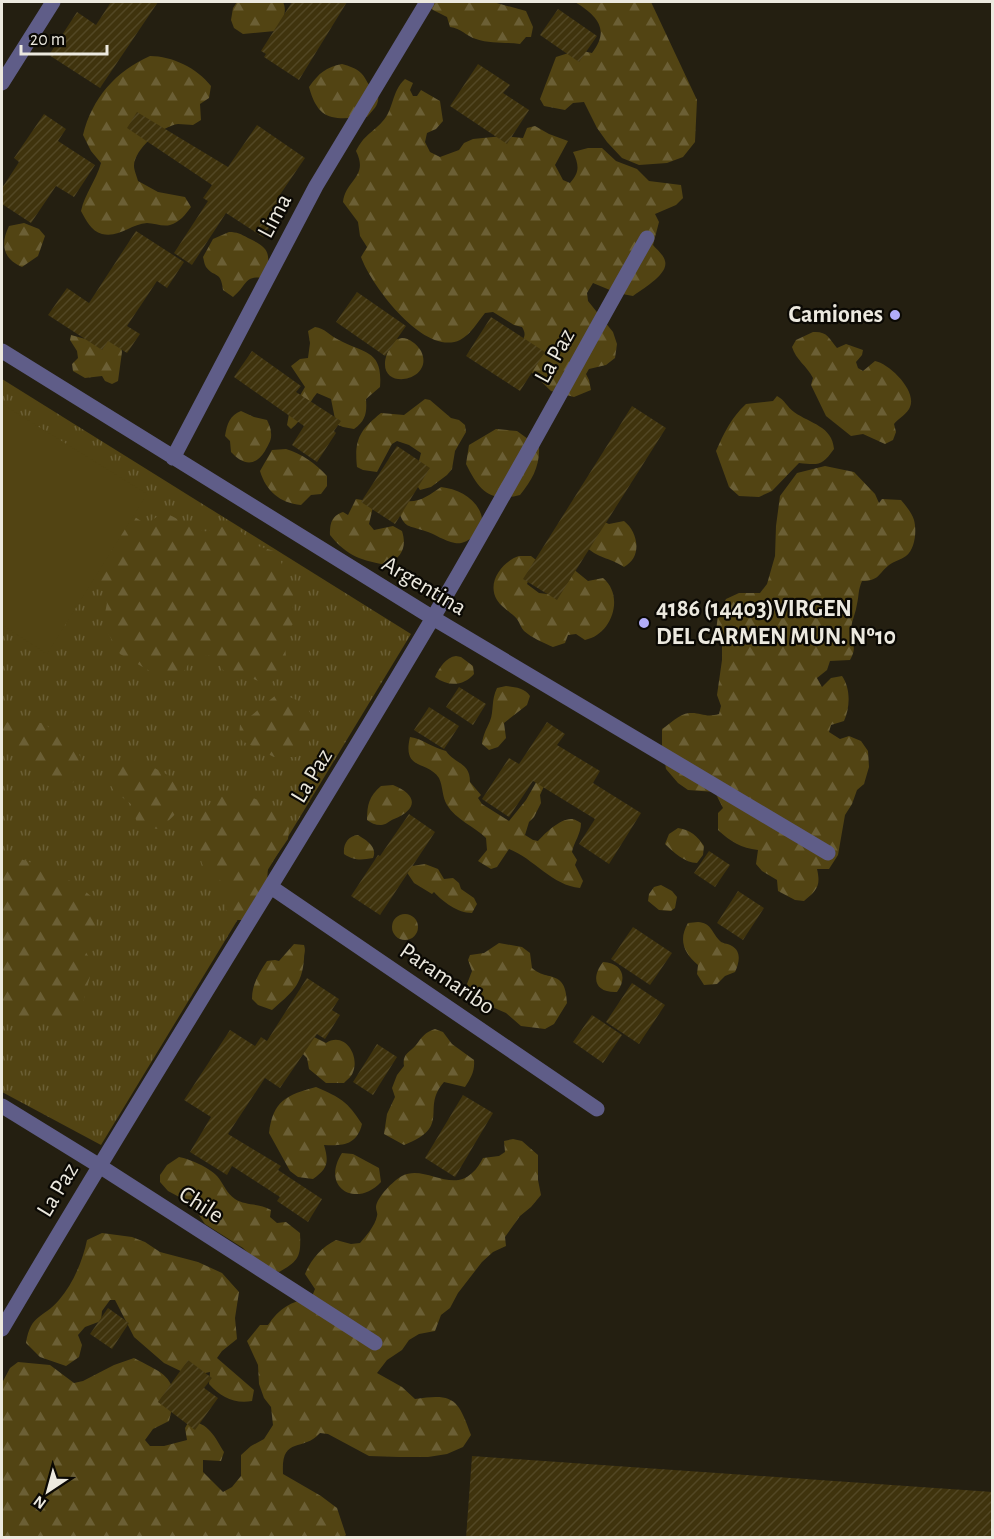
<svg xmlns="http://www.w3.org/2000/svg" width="994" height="1539" font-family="'Alegreya Sans',sans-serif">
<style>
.grass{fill:url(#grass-tufts)}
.forest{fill:url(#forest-firs)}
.garden{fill:#524413}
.building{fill:url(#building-hatch)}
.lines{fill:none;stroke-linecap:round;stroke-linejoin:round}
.minor{stroke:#5f5d88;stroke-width:15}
.poi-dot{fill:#b2adf9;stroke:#0b0904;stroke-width:2}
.labels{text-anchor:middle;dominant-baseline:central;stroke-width:4.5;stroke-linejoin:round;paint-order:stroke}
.street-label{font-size:24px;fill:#ece9df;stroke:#0b0904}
.poi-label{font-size:24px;font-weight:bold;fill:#ece9df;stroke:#0b0904;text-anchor:end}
</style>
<defs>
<pattern id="grass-tufts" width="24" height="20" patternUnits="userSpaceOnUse" patternTransform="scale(1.5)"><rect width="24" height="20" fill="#524413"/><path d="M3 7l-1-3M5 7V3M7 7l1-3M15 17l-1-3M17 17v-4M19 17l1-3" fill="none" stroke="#6b5f35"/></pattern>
<pattern id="forest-firs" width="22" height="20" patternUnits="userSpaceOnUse" patternTransform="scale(1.5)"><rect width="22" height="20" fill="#524413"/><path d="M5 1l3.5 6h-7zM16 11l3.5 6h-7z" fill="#6b5f35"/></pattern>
<pattern id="building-hatch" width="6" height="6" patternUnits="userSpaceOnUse" patternTransform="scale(1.5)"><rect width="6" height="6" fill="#3f330d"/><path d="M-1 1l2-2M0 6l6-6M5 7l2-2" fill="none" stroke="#524724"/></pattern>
</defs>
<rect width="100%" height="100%" fill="#241f11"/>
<path class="grass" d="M2,379L411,634L101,1145L2,1092Z"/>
<path class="forest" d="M237,2H283C288,13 282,21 275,31L243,34L234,28L231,20L233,8Z
M425,2H493L526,11L533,27L531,37H526L520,44C506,42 490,44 476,39C466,36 461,28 450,27L447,17L433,10Z
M575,2H651L697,100L695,142L683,157L667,163L639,165L622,158L607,142L597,128L584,102L573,103L565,110L544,106L540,99L556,57L578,50L592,53C611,29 596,15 575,2Z
M150,56C172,56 197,68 211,86L209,98L200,104L201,120L193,125C189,125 183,124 178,124C162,126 134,149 134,166C134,170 137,177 138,181L158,192L185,197L191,207C185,215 180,222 170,225C163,227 154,223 147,223C131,224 119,238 102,234C91,231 86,220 81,211C85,193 96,181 101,163L91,151L83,135C92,98 116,71 150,56Z
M342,64C349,66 356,68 361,73C368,80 366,85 377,91C381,103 375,108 367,117C334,119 319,123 309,87C319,73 326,67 342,64Z
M405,79L413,83L410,90L413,96H417L421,90L440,101L443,121L436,129L427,133L425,142L430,152L440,157L459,150L464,143L473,139L503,136L523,138L527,128L535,126L549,134L568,141L555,165L563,180L570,183C580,172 579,165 573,152L588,148H602L616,161L637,169L649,181L681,185L683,198L676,205L655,214L659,222L653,245C657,250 664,255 665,261C669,274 642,289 633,296L617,293L593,283L587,293L588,301L613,332L617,344L615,358L606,365L589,369L586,374L589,380L591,390L574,397L551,391L522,363L519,345C524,338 527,335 522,327L514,325L493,312L485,313C477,323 471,334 460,340C424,357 371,285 361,257L367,247L360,236L358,222L343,202C346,179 369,177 356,151C364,135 371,134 382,122C394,110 391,92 405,79Z
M24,223L39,229L45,236L38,256L22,267C3,259 0,244 9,226Z
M229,232C237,232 241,234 248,238C271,249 270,253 266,278C243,275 248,285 233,297L223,290C221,270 214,278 206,267C204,264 204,260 203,257L213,239Z
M315,327C325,328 330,336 339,340C365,354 383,350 380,387L366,399C367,412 366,421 354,429L343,427L336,424L331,399L317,393C307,405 304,419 291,429L287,425L289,414L305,387L291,366L300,359L308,358L310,343L308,331Z
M813,332C827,331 829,338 837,348L846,344L863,350L862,355L856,362L858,368L863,371L875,361C890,364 917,391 910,407C908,413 898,419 894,424L896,432L893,440L885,444L863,434L851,436L826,416L811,385L813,378C807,366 796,360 792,347L796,340Z
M71,335L89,340L92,337L120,343L122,352L118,381L112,384L105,381L102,376L85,378L73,371L72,364L78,358L77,351L70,340Z
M402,338C409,338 417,344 421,351C438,386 359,395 394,340Z
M777,396C785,400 787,407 794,412C811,424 832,426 834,449C822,466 819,465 799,463L772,491L759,497L739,496L729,487L716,451C724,433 731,418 746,404L773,401Z
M425,399L430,400L451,418L459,420L465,425L466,432L455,451L452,469L447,475L431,487L420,490C411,478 418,467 421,453L409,445L397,441L392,444L377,472L363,470L357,467C354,439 360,430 381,413L404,415Z
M241,411L254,417L267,420C269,424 271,429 271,433C272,440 268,445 265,451C255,467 243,465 231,452L230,441L225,436C227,424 230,415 241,411Z
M496,429L517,431L539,447C540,466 532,480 520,495C489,503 479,490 466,464L469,445Z
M286,449C302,454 315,463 327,476V486L321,494L311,495L301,505C280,503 266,491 260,471L272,450Z
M825,466L854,472L875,494L879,503L882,499L901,500C906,506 912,513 914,520C917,531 915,549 906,556C901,560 894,561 889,565C878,574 879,581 862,581C858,590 859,595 857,604C856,612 852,620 851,628C849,641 859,645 850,660L830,661L827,670L817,678L822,687L831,678L842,676C851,689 850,708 844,721L831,725L829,732L840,739L849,736L861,741L868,751L869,767L864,784L857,790L852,804L845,815L838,855L829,869H817C821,886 817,890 804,901L795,900L778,891L777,880L762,871L756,864L758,850C741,848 731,842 718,830V813L723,808L715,792L688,790L678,783L666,769L662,746V729C670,724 679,714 689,713C701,712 705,718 719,714L721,706L717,695L722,660V646L716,631L718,615L726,599L739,593H760L767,584L775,556L776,526L780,496L797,473Z
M441,487C457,489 475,497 481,514C486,528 468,546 455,543C444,541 435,534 425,531C408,525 405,529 398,510L405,501C420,503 429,495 441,487Z
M356,499L368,501L373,507L369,524L374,530L393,526L402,531C407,547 402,556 388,565C362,561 347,556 330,535C330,524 331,516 343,512L348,515Z
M163,513C187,519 194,541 224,526L240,531L258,546L277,552L285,572L295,586L292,606L297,618L284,637L287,667L270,684L261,682L241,674H226L213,656C185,654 191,668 175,682L162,678L120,654L108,633L104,618L107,603L96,565L112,527L135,517L150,527L152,520Z
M602,521L609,524L624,521C638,532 643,557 624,567C609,557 598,559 584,545Z
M519,556H531L536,560L527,584L539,593L547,594L572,568L588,581L603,578C625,596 612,635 585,640L576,634L568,635L565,643L553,647C544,643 532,638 524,631C521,628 520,623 517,619C511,612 502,608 497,600C486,582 503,561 519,556Z
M456,656L461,657L473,666L474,674C464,686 448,687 435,677C439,668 446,657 456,656Z
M506,686C515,687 525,688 530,696L527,705L504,723L506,738L498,747L489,750L482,744C483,735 486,730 490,721C494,711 491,700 497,688Z
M276,695C316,697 326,732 296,757H274L242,741L239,736L240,725Z
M10,722C22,724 34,721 46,724L52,732L66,733L75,739L74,748C89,763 82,780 64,788C39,781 45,766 32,760C29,759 25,759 22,758C14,756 8,749 2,744V723Z
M410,737C423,739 433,748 446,751C456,765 470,762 470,782L481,795L478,798L482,804L509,821L526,800L538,779L546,782L540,795L541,803L534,817L529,822L525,835L533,840L538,841C545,833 561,818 572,819C575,819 579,822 581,823C581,834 574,842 572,852L577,860L575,865L583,881L580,888C553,886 533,858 509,849L497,867L491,869L478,861L487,850L486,838C474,826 456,820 447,805C442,797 443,786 439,778C427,760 402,771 410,737Z
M132,760C173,773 209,792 158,829L146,827L137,823L131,804L114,791L109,782L113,770L120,761Z
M393,785C418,795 418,809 394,819C389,821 386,825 381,825C375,825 371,823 367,820C367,805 369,796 381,786Z
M247,795L271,806L284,816L289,828L288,839L268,868L267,881L256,920H232L225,908L232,888L210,874L202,864L196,839L195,825L200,814L217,797Z
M678,828C691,830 697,836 704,846L703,855L697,863C685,863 673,852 665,844L669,834Z
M358,835C366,840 378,847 373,858C362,860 354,861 344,854C343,844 348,836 358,835Z
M2,854L27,861L75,883L98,902L96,928L92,940L82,945L93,965L83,1003L71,1017L59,1022L41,1019L28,1023L18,1021L2,1008Z
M425,864L438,869L444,879L453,878L459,883L461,889L474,898L477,904L472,913C458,913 443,902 434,892L432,894L414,883L406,871L412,866Z
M661,885L672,891L677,897L675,908L671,911L659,910L648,901L649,894L654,887Z
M392 927a13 13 0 1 1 26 0a13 13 0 1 1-26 0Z
M698,922C711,923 711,931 719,940C722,944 727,943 732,946C742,952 739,963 735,972L725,976L717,984L704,985L697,974L698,965C684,953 678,940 688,923Z
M499,943L522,947L530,953L532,968C547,982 566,968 567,1003L554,1024L545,1029L521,1026L506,1013L476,1000L467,984L472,971L468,960L470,955L484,953Z
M294,944L304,945C306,951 304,953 304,959C302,986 291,993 272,1010L258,1005L252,999C252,984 259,973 267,961L275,960L279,961Z
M603,962C622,963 628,977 617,992C596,993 590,979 603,962Z
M435,1029L443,1032L452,1044L474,1060C475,1071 471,1078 465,1087L444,1082C420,1109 453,1126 404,1145L384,1134L387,1114L395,1097L392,1088L397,1075L404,1066C402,1054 409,1053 416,1045C422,1037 425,1032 435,1029Z
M314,1037L326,1043C344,1031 360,1055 353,1072C352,1076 347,1080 344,1083H326L309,1069L307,1058L296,1047Z
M316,1087C341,1098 347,1101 362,1124C357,1145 343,1146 324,1145C329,1162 328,1169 313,1179L298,1177L290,1171L269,1133C273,1101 286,1095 316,1087Z
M513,1139L522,1141L538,1155V1180L541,1195L531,1207L520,1216L505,1237L506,1246L493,1252L482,1262L458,1293L450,1308L441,1315L435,1331L419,1334L409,1340L402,1350L387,1360L377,1373L402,1387L415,1399C454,1393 458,1399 471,1435L463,1447L447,1454L428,1457H399L369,1456L328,1434L320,1433C302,1453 281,1435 283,1474L321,1496L337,1508L346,1535L344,1537L2,1538V1383L10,1368L18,1362L50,1365L74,1383L83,1381L114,1365L134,1358C169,1376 180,1379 169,1421L153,1429L145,1440L150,1446H164L187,1440L185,1428L189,1421C208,1422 215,1437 224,1452L221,1461L203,1460V1472L223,1492L232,1487L241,1476V1455L251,1446L264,1439L273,1425L271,1407L264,1398L259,1384L258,1365L247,1341L260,1325H268C279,1309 291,1300 311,1299L315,1289L305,1274C311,1259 322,1247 336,1240L351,1244L360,1243C366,1236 375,1226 377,1216C378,1213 376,1211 376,1207C377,1197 393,1181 402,1176C424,1164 451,1193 472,1173C477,1169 480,1163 483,1158L499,1156L505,1152L504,1141Z
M342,1153L353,1154L379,1168L381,1182C356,1209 320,1187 342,1153Z
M179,1157C190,1159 210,1168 217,1176C224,1184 226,1193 235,1199C246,1206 259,1203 271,1210L270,1217L277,1223L286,1222L300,1233C301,1255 300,1261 279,1272L262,1267L243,1248L205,1224L196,1211L183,1199L168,1191L160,1182V1175L167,1165Z
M102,1233L132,1237L145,1242L160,1252L198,1262L222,1273L239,1292L235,1318L237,1339L222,1351L217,1358L254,1390L252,1401C234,1404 221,1397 209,1384L210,1372L191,1376L164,1363L134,1337L115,1300H110L102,1311L101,1321L85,1327L78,1335L82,1345L79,1357L66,1366L40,1357L26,1343C31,1313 43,1319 59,1300C73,1284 83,1260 87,1240Z"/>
<path class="garden" d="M2,404L147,494L47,654L2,625Z"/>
<path class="building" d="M111,2H158L100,88L49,55L77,12L96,25Z
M292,2H347L299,80L264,57L266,54L261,51Z
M558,9L597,36L579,62L540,35Z
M478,64L510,85L503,93L529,110L507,144L450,106Z
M137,112L228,167L257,125L305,158L277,199L285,204L263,237L226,213L192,265L174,253L208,201L203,198L212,185L127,128Z
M44,114L66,129L58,141L95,165L74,197L56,186L31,223L2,204V188L19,162L14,158Z
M136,231L184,262L167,288L157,281L127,326L140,334L127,353L108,341L102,350L48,315L67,288L89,303Z
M357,292L406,326L385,356L336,322Z
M491,317L545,352L520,391L466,356Z
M252,351L301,386L296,392L341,421L334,431L336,433L317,462L292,445L304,426L234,377Z
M632,406L666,428L557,600L523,579Z
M397,446L430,468L395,524L361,502Z
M459,687L486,704L473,725L446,707Z
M429,707L459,726L444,749L414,730Z
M547,722L565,734L557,745L600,771L593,783L641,813L609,864L579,844L595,819L533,781L509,817L482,799L509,758L519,764Z
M409,814L435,832L380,915L351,896L378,855L380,856Z
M709,851L730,865L715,887L694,873Z
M738,891L764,908L743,940L717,923Z
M633,927L672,953L650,985L611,959Z
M307,978L339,999L332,1010L340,1015L325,1039L317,1034L280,1088L265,1078L228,1134L281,1166L278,1170L322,1199L308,1222L277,1201L280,1197L232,1166L227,1175L190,1152L211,1117L184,1100L230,1030L255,1046L261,1037L267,1041Z
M632,983L665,1005L639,1044L606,1022Z
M592,1015L622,1035L603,1063L573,1042Z
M377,1044L397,1057L373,1095L353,1082Z
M463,1095L493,1113L455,1177L425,1158Z
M108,1308L129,1323L112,1349L90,1334Z
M188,1360L212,1378L204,1388L218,1398L195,1430L158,1402Z
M472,1456L993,1492V1538H466Z"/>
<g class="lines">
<path class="minor" d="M2,83L53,2
M2,351L433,618L828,853
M173,458L316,186L427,2
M271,887L597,1109
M2,1106L98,1165L375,1343
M2,1329C142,1091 291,858 431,621C506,495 575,365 647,238"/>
</g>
<g class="poi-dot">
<circle cx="895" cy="315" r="6"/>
<circle cx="644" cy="623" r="6"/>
</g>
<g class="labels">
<g class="street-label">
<text transform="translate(275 216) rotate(-62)">Lima</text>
<text transform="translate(555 356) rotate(-61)">La Paz</text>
<text transform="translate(424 586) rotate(31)">Argentina</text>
<text transform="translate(312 776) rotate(-59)">La Paz</text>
<text transform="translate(447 979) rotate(34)">Paramaribo</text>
<text transform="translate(58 1190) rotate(-59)">La Paz</text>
<text transform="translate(201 1205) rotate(33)">Chile</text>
</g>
<g class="poi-label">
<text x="883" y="315">Camiones</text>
<text x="656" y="609" text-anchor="start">4186 (14403)VIRGEN<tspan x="656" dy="28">DEL CARMEN MUN. Nº10</tspan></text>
</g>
</g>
<rect width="994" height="1539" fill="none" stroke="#ece9df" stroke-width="6"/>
<g transform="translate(48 1491) rotate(216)" stroke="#0b0904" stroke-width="4.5" paint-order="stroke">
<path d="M0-4.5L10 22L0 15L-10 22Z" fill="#ece9df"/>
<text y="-9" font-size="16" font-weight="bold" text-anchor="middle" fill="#ece9df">N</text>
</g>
<path d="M21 45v9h86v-9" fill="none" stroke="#ece9df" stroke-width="3"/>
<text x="30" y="45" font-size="18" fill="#ece9df" stroke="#0b0904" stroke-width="4.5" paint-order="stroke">20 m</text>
</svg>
